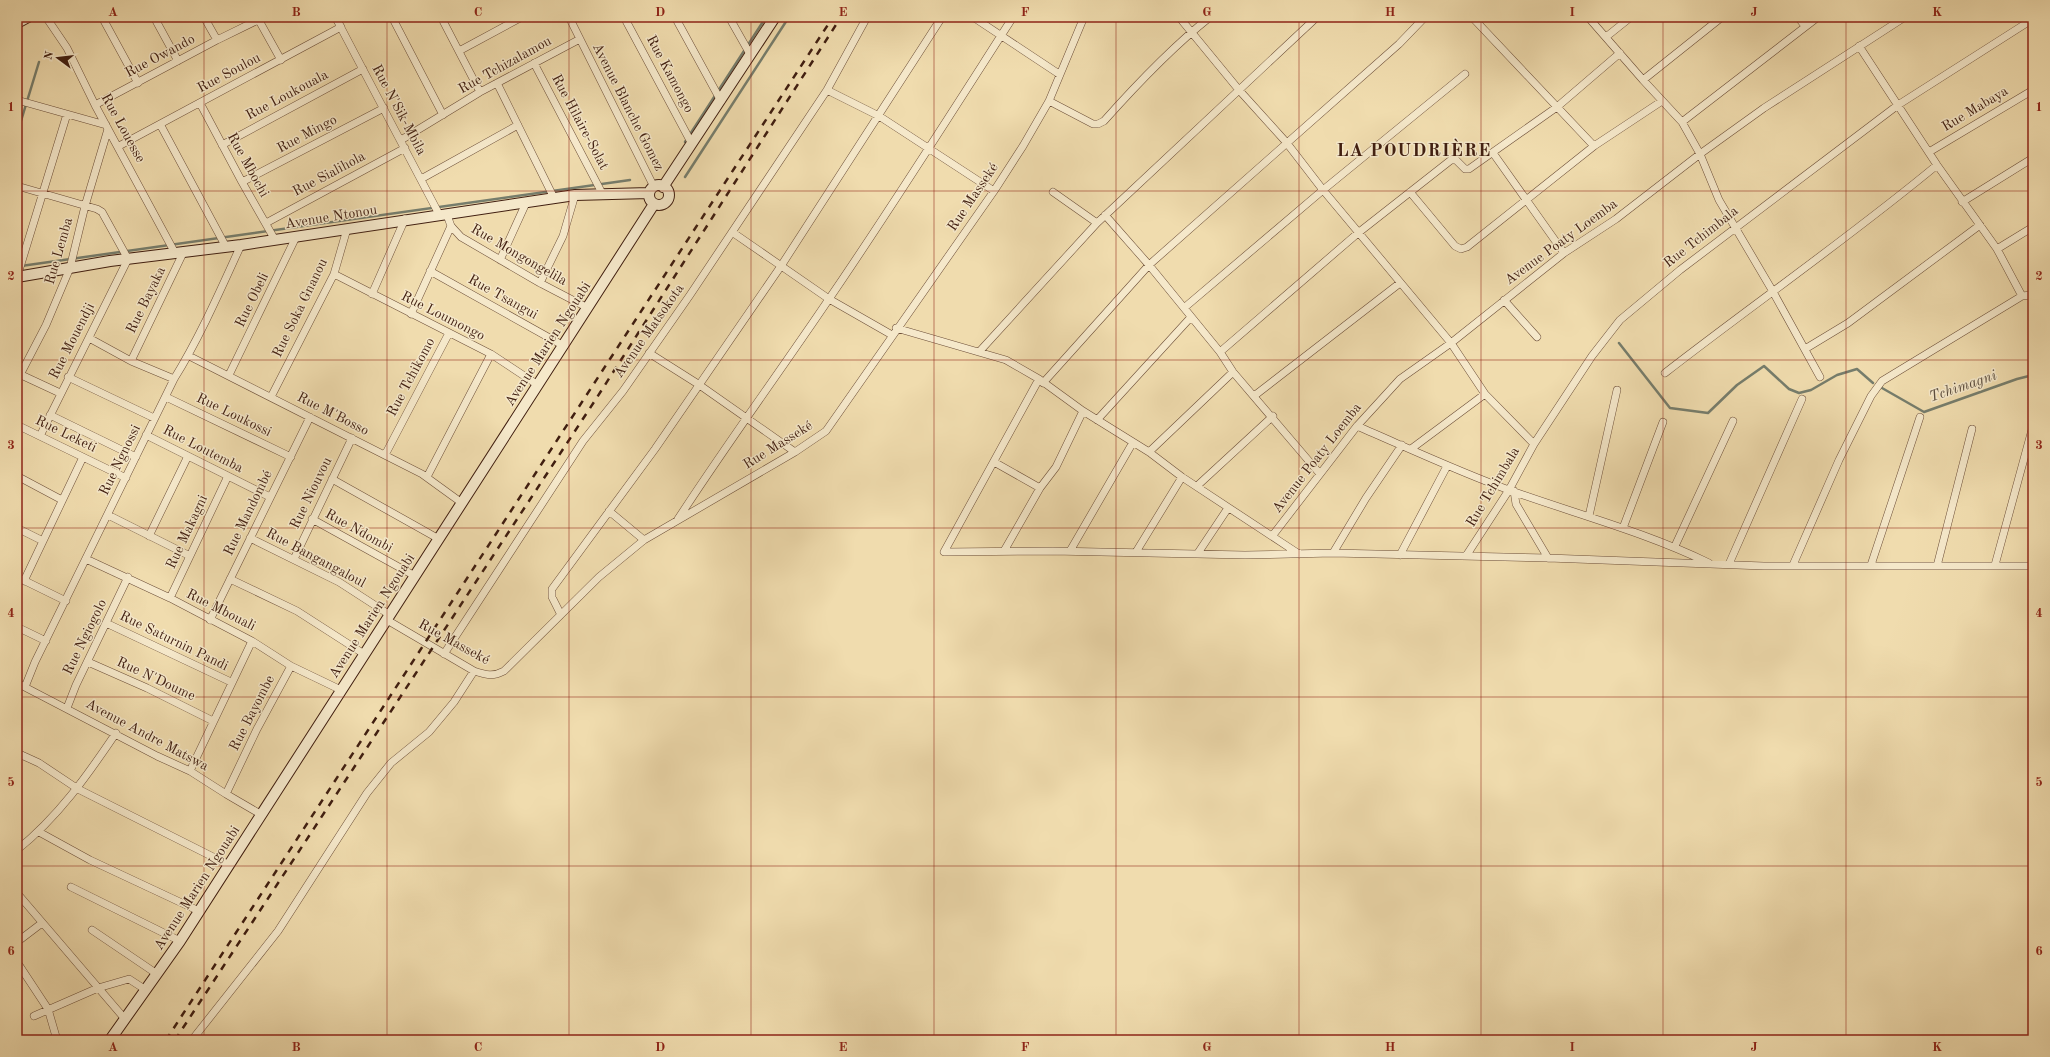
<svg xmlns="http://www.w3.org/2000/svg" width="2050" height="1057" font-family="'Old Standard TT',serif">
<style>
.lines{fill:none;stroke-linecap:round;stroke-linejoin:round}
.stream{stroke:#767d6c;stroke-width:2.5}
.street-casing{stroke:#6c4e38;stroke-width:8}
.secondary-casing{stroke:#401e10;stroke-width:12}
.street{stroke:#f5e8ca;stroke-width:7}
.secondary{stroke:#f5e8ca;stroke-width:10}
.rail{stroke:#401e10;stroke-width:2.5;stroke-dasharray:7 7;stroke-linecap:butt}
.grid{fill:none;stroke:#8f2418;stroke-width:1;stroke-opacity:0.55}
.labels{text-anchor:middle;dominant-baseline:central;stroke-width:3;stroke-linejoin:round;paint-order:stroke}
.street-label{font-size:14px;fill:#401e10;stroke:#f5e8ca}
.water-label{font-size:15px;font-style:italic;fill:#5b4d3e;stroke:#f5e8ca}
.district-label{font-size:18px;font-weight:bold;letter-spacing:1px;fill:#401e10;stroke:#f5e8ca}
.neatline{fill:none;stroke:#8f2418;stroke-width:1.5}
.grid-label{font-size:13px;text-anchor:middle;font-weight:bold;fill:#8f2418}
</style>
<rect width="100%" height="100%" fill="#f0dcae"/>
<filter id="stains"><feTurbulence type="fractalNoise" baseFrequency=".005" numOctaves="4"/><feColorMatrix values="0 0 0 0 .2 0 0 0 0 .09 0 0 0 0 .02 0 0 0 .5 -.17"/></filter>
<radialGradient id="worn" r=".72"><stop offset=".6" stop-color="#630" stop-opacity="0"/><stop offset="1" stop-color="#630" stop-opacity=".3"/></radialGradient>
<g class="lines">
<path class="stream" d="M17,134L39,62
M685,142L766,17
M685,177L789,17
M21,266L630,180
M1619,343L1670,408L1708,413L1737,385L1764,366L1789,389L1799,393L1811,390L1837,375L1857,369L1873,383
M1882,388L1924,412L2017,379L2033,375
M17,1035L22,1040"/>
<g class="street-casing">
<path id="street" d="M46,17L67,48L95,105L175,253
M102,17L138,83
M154,17L178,61
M204,17L217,40
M257,17L281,60
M392,17L443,115
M441,17L480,92
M569,17L654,187
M624,17L692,144
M675,17L721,101
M729,17L750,54
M973,17L1059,74
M1179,17L1239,90L1286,142L1323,190L1451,343L1485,394L1534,444
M1472,17L1594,146
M1588,17L1643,80L1682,122L1700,154L1719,200L1772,290L1820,377
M1798,17L1805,26
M339,24L440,216
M1606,37L1631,17
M1859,46L1937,165L1997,249L2022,296L2031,295L2033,298
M459,51L522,17
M534,63L602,193
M1643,80L1722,17
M497,83L554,198
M827,90L879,116L994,191
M17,100L106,125
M1049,101L1093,124H1098L1104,121C1137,84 1171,48 1210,17
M200,103L242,182L275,240
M95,105L217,40L258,20
M1682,122L1818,17
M160,124L226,247
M401,140L480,92L580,39
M222,145L363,69
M119,146L341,27L335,17
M1929,152L2033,90
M1493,153L1564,253
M421,179L518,125
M242,182L384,108
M17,186L97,209L102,212L128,259L40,436
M1053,192L1097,223
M1410,192L1455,246L1461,249L1467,247L1594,146L1662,101
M1962,202L2033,158
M447,215L451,226L461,237L540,283L588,308
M1105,215L1149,265L1220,352L1233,372L1320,474
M266,223L405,148
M732,232L829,299L892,335
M1997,249L2033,227
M500,260L526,203
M430,271L564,346
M334,274L491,354L538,385
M17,277L67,114
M540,283L563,236L575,195
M372,294L405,219
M1504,300L1537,337
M1184,308L1323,190L1465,74
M411,314L451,226
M896,328L1006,360L1039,379L1083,411L1149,452L1182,477L1299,554
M89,338L131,361L174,379
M1805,349L1848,323L1980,225
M979,352L1097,223L1317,17
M1220,352L1358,233L1451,160H1456L1465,169H1469L1557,107L1620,53
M649,353L698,384L795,452
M189,356L422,474L462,503
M131,361L184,251
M17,373L60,393
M1665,373C1755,303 1849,238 1937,165
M20,375L46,325L70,268L85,206L108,129
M229,375L296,237
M68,377L154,418
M1039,379L944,552L1053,551L1245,555L1333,553L1548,558L1764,566H2033
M1043,383L1149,265L1399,44L1425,17
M1254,396L1400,283
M166,397L291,457
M271,397L334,274L347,229
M50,415L136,457
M1097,420L1191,317
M17,425L126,478
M1357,426C1408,448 1457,471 1509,490C1576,514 1645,532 1709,563
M146,435L270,497
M1411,449L1485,394
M1149,452L1233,372
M385,455L449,333
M994,462L1040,488
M17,476L62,500
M427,477L491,354
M332,479L439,539
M1197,486L1273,416
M1514,491L1516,504L1548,558
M609,511L644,540
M108,515L190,556
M1589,516L1617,390
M312,519L415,576
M678,519C726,445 779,373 829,299C892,207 952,112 1013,17
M17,528L43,541
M1623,528L1663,422
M1273,535L1357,426L1400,379L1451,343L1564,253L1616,219L1700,154L1764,108L1905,17
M149,536L188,456
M250,538L339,582L390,615
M1675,546L1733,421
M1004,551L1040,488L1056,467L1083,411
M1070,551L1132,444
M1136,552L1182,477
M1198,553L1228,508
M1333,553L1366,498L1402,445
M1400,555L1447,466
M1466,556L1509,490L1534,444L1592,356L1620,320L1680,270L1898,105L2033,19
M86,559L170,598L252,641L291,666L341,690
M294,559L352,438
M1729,564L1802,399
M1793,565L1839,460L1871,396L1882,381L2022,296
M1871,565L1920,417
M1995,565L2033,426
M1937,566L1972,429
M17,577L66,601
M230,579L297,611L364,654
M24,581L83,457
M170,598L228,476
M560,613L552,597V589L655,449L781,266L942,17
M210,620L310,417
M387,620L474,671C486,675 493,677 504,671L599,577L644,540L795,452L826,431L994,191L1023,146L1049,101L1084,17
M106,623L231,682
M17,627L46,641
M444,654L583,441L623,391L690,295L827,90L867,17
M88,662L147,688L213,721
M17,683L157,756L190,771L226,794L262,815
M25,687L35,662L174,379C200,337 220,291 241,245
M67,708L76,685L128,577
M17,753L39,763L78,789L229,865
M190,771L252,641
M226,794L257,729L291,666
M39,832L90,860L199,911
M17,850C58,817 87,776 116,733
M71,887L180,941
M17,893L125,1019
M92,930L157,974
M17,942L42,923
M17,962L48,1009L57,1040
M34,1016L98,988L129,979L146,990
M192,1040L278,931L367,793L391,763L429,732L454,702L474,671"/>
</g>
<g class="secondary-casing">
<path id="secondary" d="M17,23L28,17
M649 195a10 10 0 1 1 20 0a10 10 0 1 1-20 0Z
M663,187L775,17
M17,277L110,261L241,245L575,195L649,193
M110,1040L180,941L654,204"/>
</g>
<use href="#street" class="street"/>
<use href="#secondary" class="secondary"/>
<path class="rail" d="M166,1040L833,17
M175,1040L594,402L841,17"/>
</g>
<path class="grid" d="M204,17V1040M387,17V1040M569,17V1040M751,17V1040M934,17V1040M1116,17V1040M1299,17V1040M1481,17V1040M1663,17V1040M1846,17V1040M17,191H2033M17,360H2033M17,528H2033M17,697H2033M17,866H2033"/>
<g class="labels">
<g class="street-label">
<text transform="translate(160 56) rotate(-28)">Rue Owando</text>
<text transform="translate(505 65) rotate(-29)">Rue Tchizalamou</text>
<text transform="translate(229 73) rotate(-28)">Rue Soulou</text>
<text transform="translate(670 74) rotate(62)">Rue Kamongo</text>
<text transform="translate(287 95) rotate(-28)">Rue Loukouala</text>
<text transform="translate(628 107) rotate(63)">Avenue Blanche Gomez</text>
<text transform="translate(1975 109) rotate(-31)">Rue Mabaya</text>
<text transform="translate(399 110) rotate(62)">Rue N'Sik-Mbila</text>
<text transform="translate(580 122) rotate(62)">Rue Hilaire-Solat</text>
<text transform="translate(123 128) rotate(61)">Rue Louesse</text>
<text transform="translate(307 134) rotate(-28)">Rue Mingo</text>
<text transform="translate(248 165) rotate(61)">Rue Mbochi</text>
<text transform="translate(329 174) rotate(-28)">Rue Sialihola</text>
<text transform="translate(973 197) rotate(-56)">Rue Masseké</text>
<text transform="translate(331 217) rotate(-9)">Avenue Ntonou</text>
<text transform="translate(1701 237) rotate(-38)">Rue Tchimbala</text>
<text transform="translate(1561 242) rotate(-36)">Avenue Poaty Loemba</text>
<text transform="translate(59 251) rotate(-74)">Rue Lemba</text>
<text transform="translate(519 255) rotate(30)">Rue Mongongelila</text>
<text transform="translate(503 297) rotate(29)">Rue Tsangui</text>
<text transform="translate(146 300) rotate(-64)">Rue Bayaka</text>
<text transform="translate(252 300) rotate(-64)">Rue Obeli</text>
<text transform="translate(300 308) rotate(-64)">Rue Soka Gnanou</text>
<text transform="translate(443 316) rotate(27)">Rue Loumongo</text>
<text transform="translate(649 331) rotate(-55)">Avenue Matsokota</text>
<text transform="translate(72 341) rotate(-63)">Rue Mouendji</text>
<text transform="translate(548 344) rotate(-57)">Avenue Marien Ngouabi</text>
<text transform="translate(411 377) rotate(-62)">Rue Tchikomo</text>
<text transform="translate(333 414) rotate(27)">Rue M'Bosso</text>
<text transform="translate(234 415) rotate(26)">Rue Loukossi</text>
<text transform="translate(66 434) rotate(26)">Rue Leketi</text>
<text transform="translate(778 445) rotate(-32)">Rue Masseké</text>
<text transform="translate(203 449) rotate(27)">Rue Loutemba</text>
<text transform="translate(1317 458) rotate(-52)">Avenue Poaty Loemba</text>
<text transform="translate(120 460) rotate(-64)">Rue Ngnossi</text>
<text transform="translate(1493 487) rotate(-59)">Rue Tchimbala</text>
<text transform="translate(311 493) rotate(-64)">Rue Niouvou</text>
<text transform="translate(248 513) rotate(-64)">Rue Mandombé</text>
<text transform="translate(359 531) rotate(29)">Rue Ndombi</text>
<text transform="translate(187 532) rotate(-65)">Rue Makagni</text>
<text transform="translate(316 558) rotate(28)">Rue Bangangaloul</text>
<text transform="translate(221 610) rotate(27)">Rue Mbouali</text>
<text transform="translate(372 616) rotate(-57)">Avenue Marien Ngouabi</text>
<text transform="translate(85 637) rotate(-64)">Rue Ngiogolo</text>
<text transform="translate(174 641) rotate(26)">Rue Saturnin Pandi</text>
<text transform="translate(454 642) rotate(29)">Rue Masseké</text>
<text transform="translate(156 679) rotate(25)">Rue N'Doume</text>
<text transform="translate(252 713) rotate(-63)">Rue Bayombe</text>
<text transform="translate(147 735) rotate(28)">Avenue Andre Matswa</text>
<text transform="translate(197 888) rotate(-57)">Avenue Marien Ngouabi</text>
</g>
<g class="water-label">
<text transform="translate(1963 387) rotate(-19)">Tchimagni</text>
</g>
<g class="district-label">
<text x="1414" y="151">LA POUDRIÈRE</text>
</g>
</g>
<rect width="2050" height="1057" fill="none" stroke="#f0dcae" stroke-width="44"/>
<g transform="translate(58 58) rotate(285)" stroke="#f5e8ca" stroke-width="3" paint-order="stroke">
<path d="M0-3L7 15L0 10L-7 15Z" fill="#401e10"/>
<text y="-6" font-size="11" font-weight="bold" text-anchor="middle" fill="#401e10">N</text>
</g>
<rect x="22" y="22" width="2006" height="1013" class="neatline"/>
<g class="grid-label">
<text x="113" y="16">A</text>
<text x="296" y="16">B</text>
<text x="478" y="16">C</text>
<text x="660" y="16">D</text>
<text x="843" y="16">E</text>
<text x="1025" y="16">F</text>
<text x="1207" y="16">G</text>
<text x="1390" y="16">H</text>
<text x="1572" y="16">I</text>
<text x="1754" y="16">J</text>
<text x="1937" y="16">K</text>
<text x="11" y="111">1</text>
<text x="2039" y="111">1</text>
<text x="11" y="280">2</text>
<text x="2039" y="280">2</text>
<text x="11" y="449">3</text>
<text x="2039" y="449">3</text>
<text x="11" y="617">4</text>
<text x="2039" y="617">4</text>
<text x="11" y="786">5</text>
<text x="2039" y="786">5</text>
<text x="11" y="955">6</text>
<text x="2039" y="955">6</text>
<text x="113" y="1051">A</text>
<text x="296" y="1051">B</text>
<text x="478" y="1051">C</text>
<text x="660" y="1051">D</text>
<text x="843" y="1051">E</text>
<text x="1025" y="1051">F</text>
<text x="1207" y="1051">G</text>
<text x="1390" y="1051">H</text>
<text x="1572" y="1051">I</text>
<text x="1754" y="1051">J</text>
<text x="1937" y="1051">K</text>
</g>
<rect width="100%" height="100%" filter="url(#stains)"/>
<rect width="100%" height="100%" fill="url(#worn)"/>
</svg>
